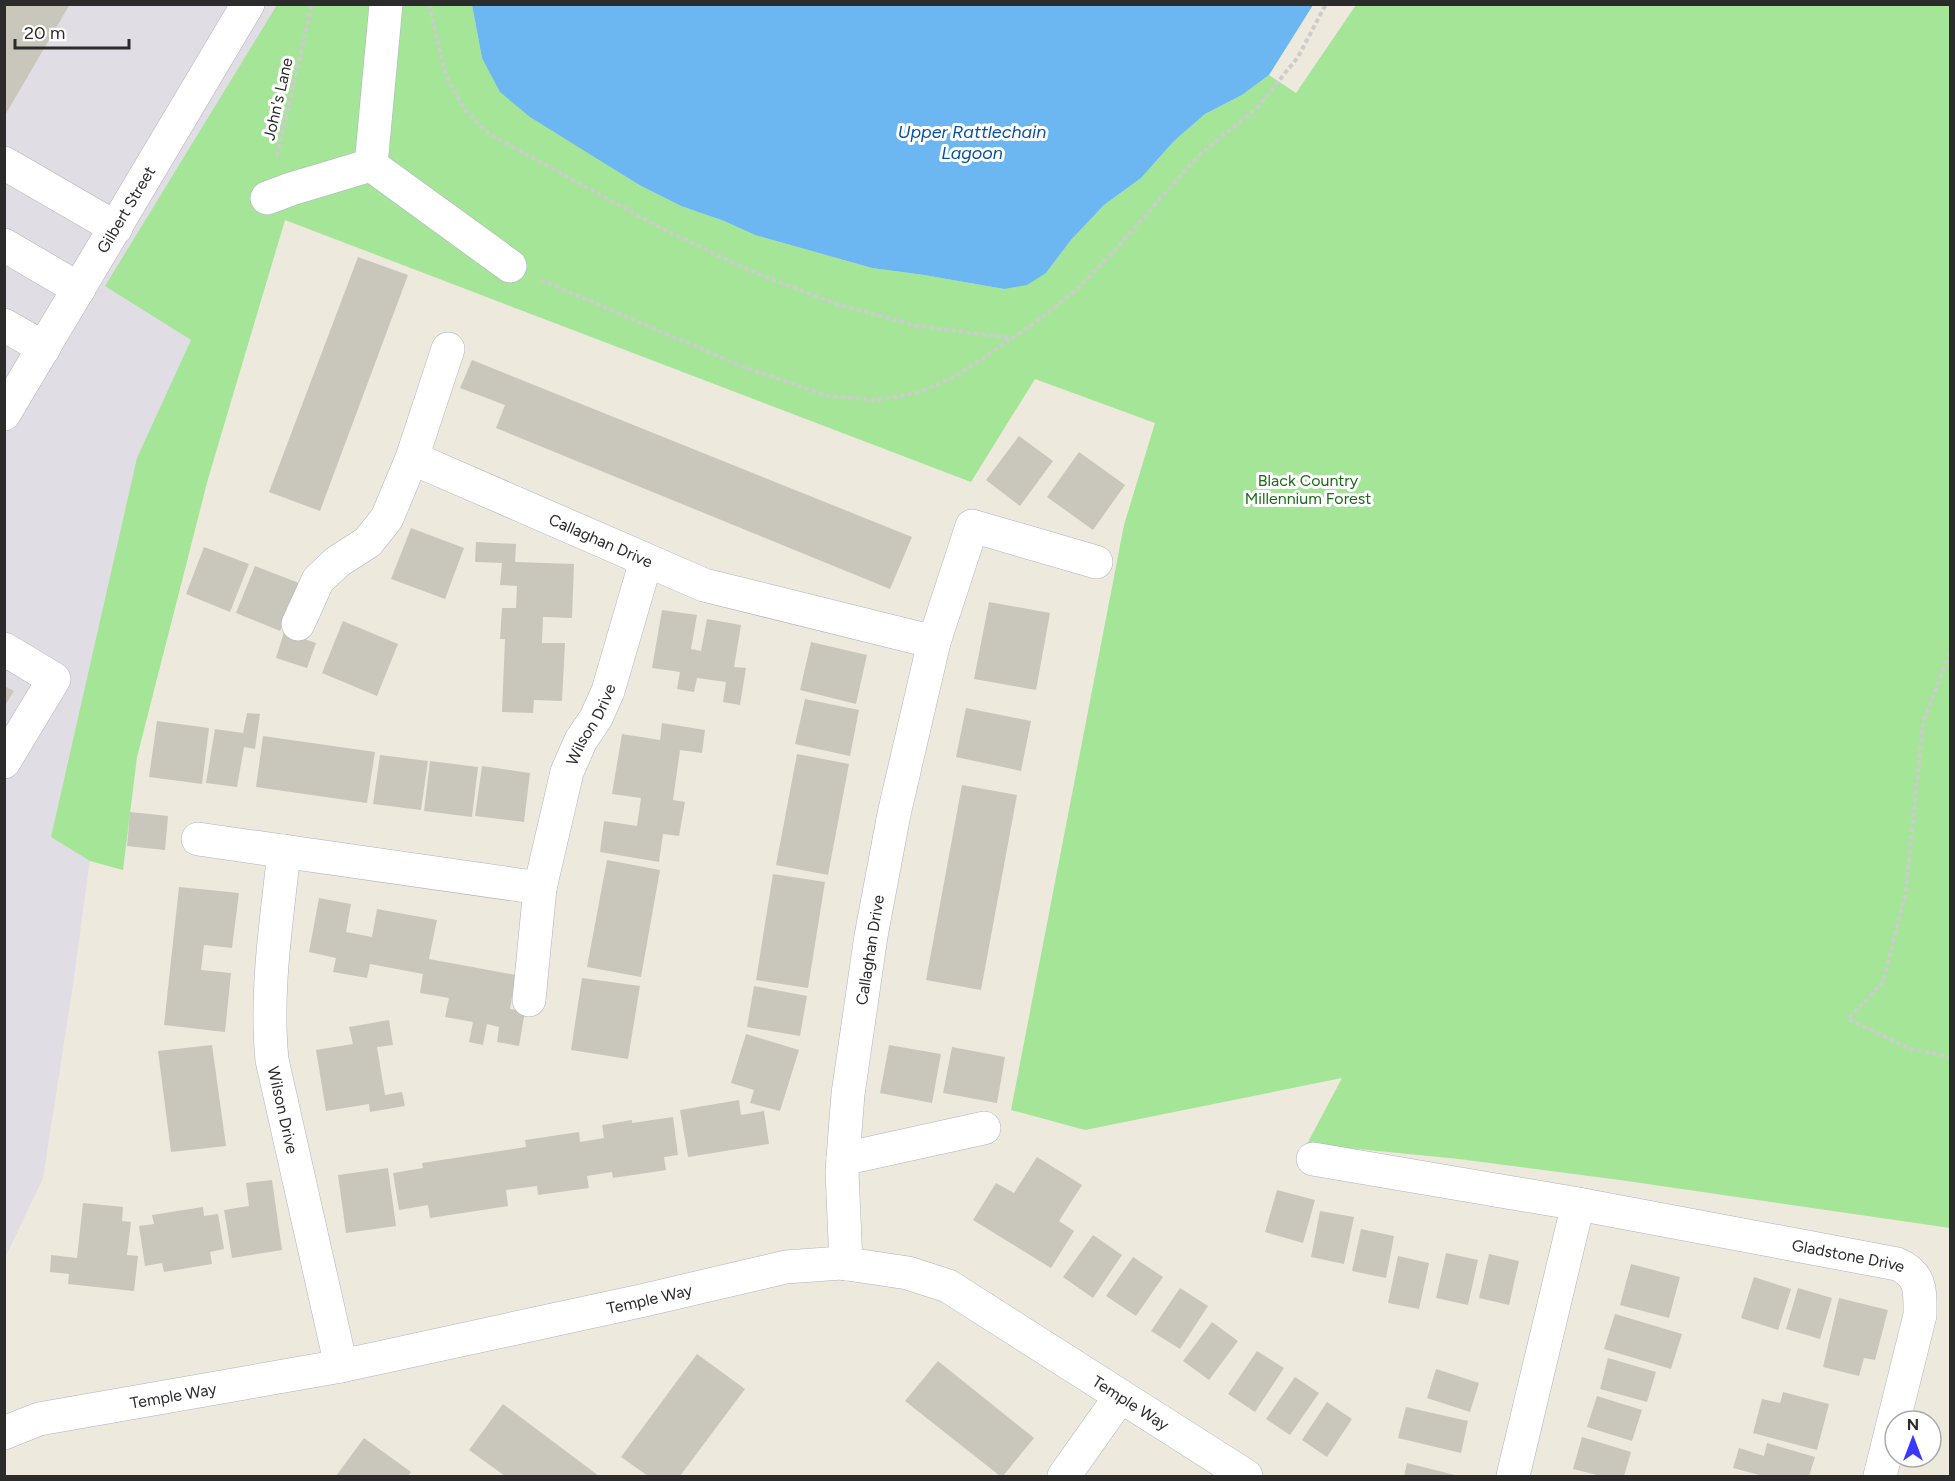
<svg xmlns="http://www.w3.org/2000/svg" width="1955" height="1481" font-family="Figtree,sans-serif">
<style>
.industrial{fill:#e1dde5}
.green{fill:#a4e597}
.water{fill:#6cb7f2}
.building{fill:#c9c7bb}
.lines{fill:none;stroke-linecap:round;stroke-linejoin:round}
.minor-casing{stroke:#b1b1bf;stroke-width:34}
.path{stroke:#ccc;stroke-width:4;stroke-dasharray:4.5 3;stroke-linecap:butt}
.minor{stroke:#fff;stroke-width:33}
.labels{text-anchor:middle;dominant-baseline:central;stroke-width:6;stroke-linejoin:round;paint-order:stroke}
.street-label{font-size:16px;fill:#2b2b2b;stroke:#fff}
.park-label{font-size:16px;fill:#1a6b18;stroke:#fff}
.water-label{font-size:18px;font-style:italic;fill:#0952a0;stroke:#fff}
</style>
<rect width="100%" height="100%" fill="#ede9dd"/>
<path class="industrial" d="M5,5H297L111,703L73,985L43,1178L5,1258Z"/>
<path class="green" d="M277,5H472L482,58L608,165L641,186L681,206L724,221L755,235L872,268L924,275L1004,289L1046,273L1071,240L1104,205L1141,178L1174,141L1205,114L1242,95L1269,75L1296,93L1356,5H1950V1228L1620,1180L1459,1159L1307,1144L1342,1078L1085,1130L1011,1110L1124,525L1155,423L1035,379L971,482L285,220L208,479L137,757L123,870L90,861L51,837L137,458L191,340L105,286Z"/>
<path class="water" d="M472,5V4L1313,5L1269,75L1242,95L1205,114L1174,141L1141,178L1104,205L1071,240L1046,273L1027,285L1004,289L924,275L872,268L755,235L724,221L681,206L641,186L530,117L500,92L482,58Z"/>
<path class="building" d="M4,4H70L4,117Z
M358,257L408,275L320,511L269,492Z
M472,360L912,537L890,589L496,428L505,405L460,388Z
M1019,436L1053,461L1020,506L986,480Z
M1079,452L1125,485L1093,530L1047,497Z
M411,528L464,548L445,599L391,579Z
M476,542L516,544L515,562L574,564L572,618L543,617L542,643H565L562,701L534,700L533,713L502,712L505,639H500L502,608H516L517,586L500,585L502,563L475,562Z
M204,547L249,564L230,612L186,594Z
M255,566L299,583L280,631L236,613Z
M989,602L1050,613L1036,690L974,679Z
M662,610L697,615L691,649L701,651L707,619L741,625L734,667L746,668L740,705L723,702L726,682L697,678L694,692L677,689L680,672L652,668Z
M343,621L398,644L377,696L322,673Z
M284,632L316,643L307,668L276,658Z
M811,642L867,655L856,704L800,690Z
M4,686L14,691L4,707Z
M805,699L859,710L850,756L795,744Z
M966,708L1031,721L1021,771L956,757Z
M247,713L260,714L255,749L244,747L237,787L206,783L215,729L243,733Z
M157,721L209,728L202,784L149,777Z
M662,723L705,730L702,753L680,750L673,800L685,802L679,836L663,834L659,862L600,852L604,821L637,826L641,798L612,794L622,734L660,740Z
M263,736L375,752L367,803L256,787Z
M797,754L849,764L828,875L776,865Z
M380,755L428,761L421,810L373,804Z
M430,761L478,767L472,817L424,811Z
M482,766L530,773L524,822L475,816Z
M962,785L1017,795L981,990L926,980Z
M130,812L168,816L165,850L127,846Z
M607,860L660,870L641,977L587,967Z
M773,874L825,882L808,988L756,980Z
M179,887L239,893L232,948L204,945L203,953L201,970L231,973L225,1032L164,1025Z
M319,898L351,904L346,932L372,937L377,909L437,920L429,959L516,975L510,1009L525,1011L519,1046L497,1042L499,1027L487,1024L483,1045L469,1042L473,1022L445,1017L449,998L420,993L423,974L370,964L367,978L333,972L336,958L309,952Z
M582,978L640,986L628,1059L571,1050Z
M754,986L807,996L800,1036L747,1027Z
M389,1020L393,1045L377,1047L385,1095L402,1092L405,1106L370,1112L369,1104L326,1111L316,1050L353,1044L349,1027Z
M746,1034L799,1050L780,1111L750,1103L754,1090L731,1083Z
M212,1045L226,1146L171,1152L158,1051Z
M889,1045L941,1054L932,1103L880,1093Z
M952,1047L1005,1057L997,1103L943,1093Z
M739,1100L741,1115L764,1111L769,1144L688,1157L680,1110Z
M673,1117L678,1155L664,1157L666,1170L613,1178L612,1172L587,1176L589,1188L538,1195L537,1186L506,1190L508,1206L430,1218L428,1205L399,1210L393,1173L423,1168L422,1163L526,1147L525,1140L579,1132L580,1142L604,1138L602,1125L632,1120V1123Z
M1037,1157L1082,1185L1059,1221L1074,1231L1051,1268L973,1220L996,1183L1014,1193Z
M388,1168L396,1226L346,1233L338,1175Z
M272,1180L282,1250L232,1258L224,1210L249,1206L246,1183Z
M1277,1190L1315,1200L1303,1243L1265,1232Z
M83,1203L123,1207L122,1221L131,1222L127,1255L138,1256L134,1291L68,1284L69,1274L50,1272L51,1255L77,1258Z
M203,1207L204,1216L218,1214L224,1249L210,1252L212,1264L164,1272L162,1263L145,1266L139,1226L154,1224L152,1215Z
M1320,1211L1354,1217L1344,1264L1311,1257Z
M1361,1229L1394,1236L1386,1278L1352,1271Z
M1093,1235L1122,1255L1093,1298L1063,1277Z
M1446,1253L1478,1260L1468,1305L1436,1298Z
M1489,1254L1519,1261L1509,1305L1479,1298Z
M1398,1256L1429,1263L1419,1309L1388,1303Z
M1133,1257L1163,1277L1136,1316L1106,1296Z
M1631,1264L1680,1277L1669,1318L1620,1305Z
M1754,1277L1791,1289L1778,1330L1741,1318Z
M1180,1288L1208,1306L1180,1349L1151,1331Z
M1798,1288L1832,1298L1820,1339L1786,1329Z
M1839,1298L1888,1310L1875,1360L1864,1358L1859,1376L1823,1367Z
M1615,1314L1682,1334L1671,1369L1604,1349Z
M1212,1322L1238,1341L1209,1380L1183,1361Z
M1257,1351L1284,1368L1255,1412L1228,1394Z
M697,1354L745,1389L680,1476H648L621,1457Z
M1608,1358L1656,1372L1647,1402L1600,1389Z
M938,1361L1034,1438L1003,1476H1000L905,1401Z
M1436,1369L1479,1383L1470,1412L1427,1398Z
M1295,1377L1319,1393L1290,1435L1266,1419Z
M1783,1392L1829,1404L1817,1450L1753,1433L1762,1399L1780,1403Z
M1597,1396L1642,1410L1632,1441L1587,1427Z
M1327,1402L1352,1419L1327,1457L1302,1440Z
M503,1404L599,1476H505L469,1450Z
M1406,1407L1468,1421L1461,1453L1398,1438Z
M1582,1437L1631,1452L1624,1476H1601L1573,1469Z
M364,1438L411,1472L408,1476H336Z
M1767,1443L1815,1457L1809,1476H1763L1733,1468L1739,1448L1764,1456Z
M1407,1463L1459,1476H1404Z"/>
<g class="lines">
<g class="minor-casing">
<g id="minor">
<path d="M386,4L371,165L510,266"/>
<path d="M4,163L116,228"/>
<path d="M267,198L291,189L371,165"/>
<path d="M4,245L79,289"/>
<path d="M4,325L44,348"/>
<path id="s1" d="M4,414L248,4"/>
<path id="s2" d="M412,458L704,585L934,642L894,814L871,936L848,1094L842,1171L846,1264"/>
<path d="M298,624L318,580L337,562L368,542L387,518L412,458L448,349"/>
<path d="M934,642L972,526L1096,562"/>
<path d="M4,649L54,679L4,762"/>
<path d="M198,839L540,888"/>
<path id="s3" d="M284,851C277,920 265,990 272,1060L341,1366"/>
<path id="s4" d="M529,1000L540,888L567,772L581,740L596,718L608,691L646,561"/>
<path d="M843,1159L984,1128"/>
<path id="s5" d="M1313,1159L1578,1204L1897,1264C1922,1275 1920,1291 1920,1315L1880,1476"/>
<path id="s6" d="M4,1433L39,1419L341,1366L645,1300L786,1267L841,1263L908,1273L948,1286L1246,1476"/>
<path d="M1064,1476L1120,1397"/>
<path d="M1513,1476L1578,1204"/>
</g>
</g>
<path class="path" d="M429,4L446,76L465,110L489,134L659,227L751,271L836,304L918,326L1012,338L1032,325L1077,289L1114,251L1198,156L1257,108L1298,57L1326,4
M277,156L312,4
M541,280L741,366L828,396L877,400L920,392L956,376L1011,339
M1950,653L1923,722L1906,891L1883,982L1848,1019L1909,1048L1950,1057"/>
<use href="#minor" class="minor"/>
</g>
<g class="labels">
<g class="street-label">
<text transform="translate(278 99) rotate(-77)">John's Lane</text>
<text stroke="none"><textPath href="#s1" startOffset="238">Gilbert Street</textPath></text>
<text stroke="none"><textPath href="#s2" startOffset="206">Callaghan Drive</textPath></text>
<text stroke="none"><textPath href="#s4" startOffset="285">Wilson Drive</textPath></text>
<text transform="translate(870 950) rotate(-81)">Callaghan Drive</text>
<text stroke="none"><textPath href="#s3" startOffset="261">Wilson Drive</textPath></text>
<text stroke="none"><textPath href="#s5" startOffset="544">Gladstone Drive</textPath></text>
<text stroke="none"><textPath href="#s6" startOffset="660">Temple Way</textPath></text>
<text stroke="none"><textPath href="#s6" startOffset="174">Temple Way</textPath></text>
<text stroke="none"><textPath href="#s6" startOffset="1182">Temple Way</textPath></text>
</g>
<g class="park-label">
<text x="1308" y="480">Black Country<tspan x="1308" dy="18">Millennium Forest</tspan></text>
</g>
<g class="water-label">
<text x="972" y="132">Upper Rattlechain<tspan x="972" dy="21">Lagoon</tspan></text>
</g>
</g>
<rect width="1955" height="1481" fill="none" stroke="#2b2b2b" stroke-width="12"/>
<g transform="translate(1913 1439)"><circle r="28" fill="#ffffff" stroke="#aaaaaa" stroke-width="1.5"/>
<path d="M0-4.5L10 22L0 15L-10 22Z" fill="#3839ff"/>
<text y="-9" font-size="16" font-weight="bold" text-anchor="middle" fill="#2b2b2b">N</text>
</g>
<path d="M15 39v9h114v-9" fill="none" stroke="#2b2b2b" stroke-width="3"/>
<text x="24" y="39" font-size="18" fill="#2b2b2b" stroke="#ffffff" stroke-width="4.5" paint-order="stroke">20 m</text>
</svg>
